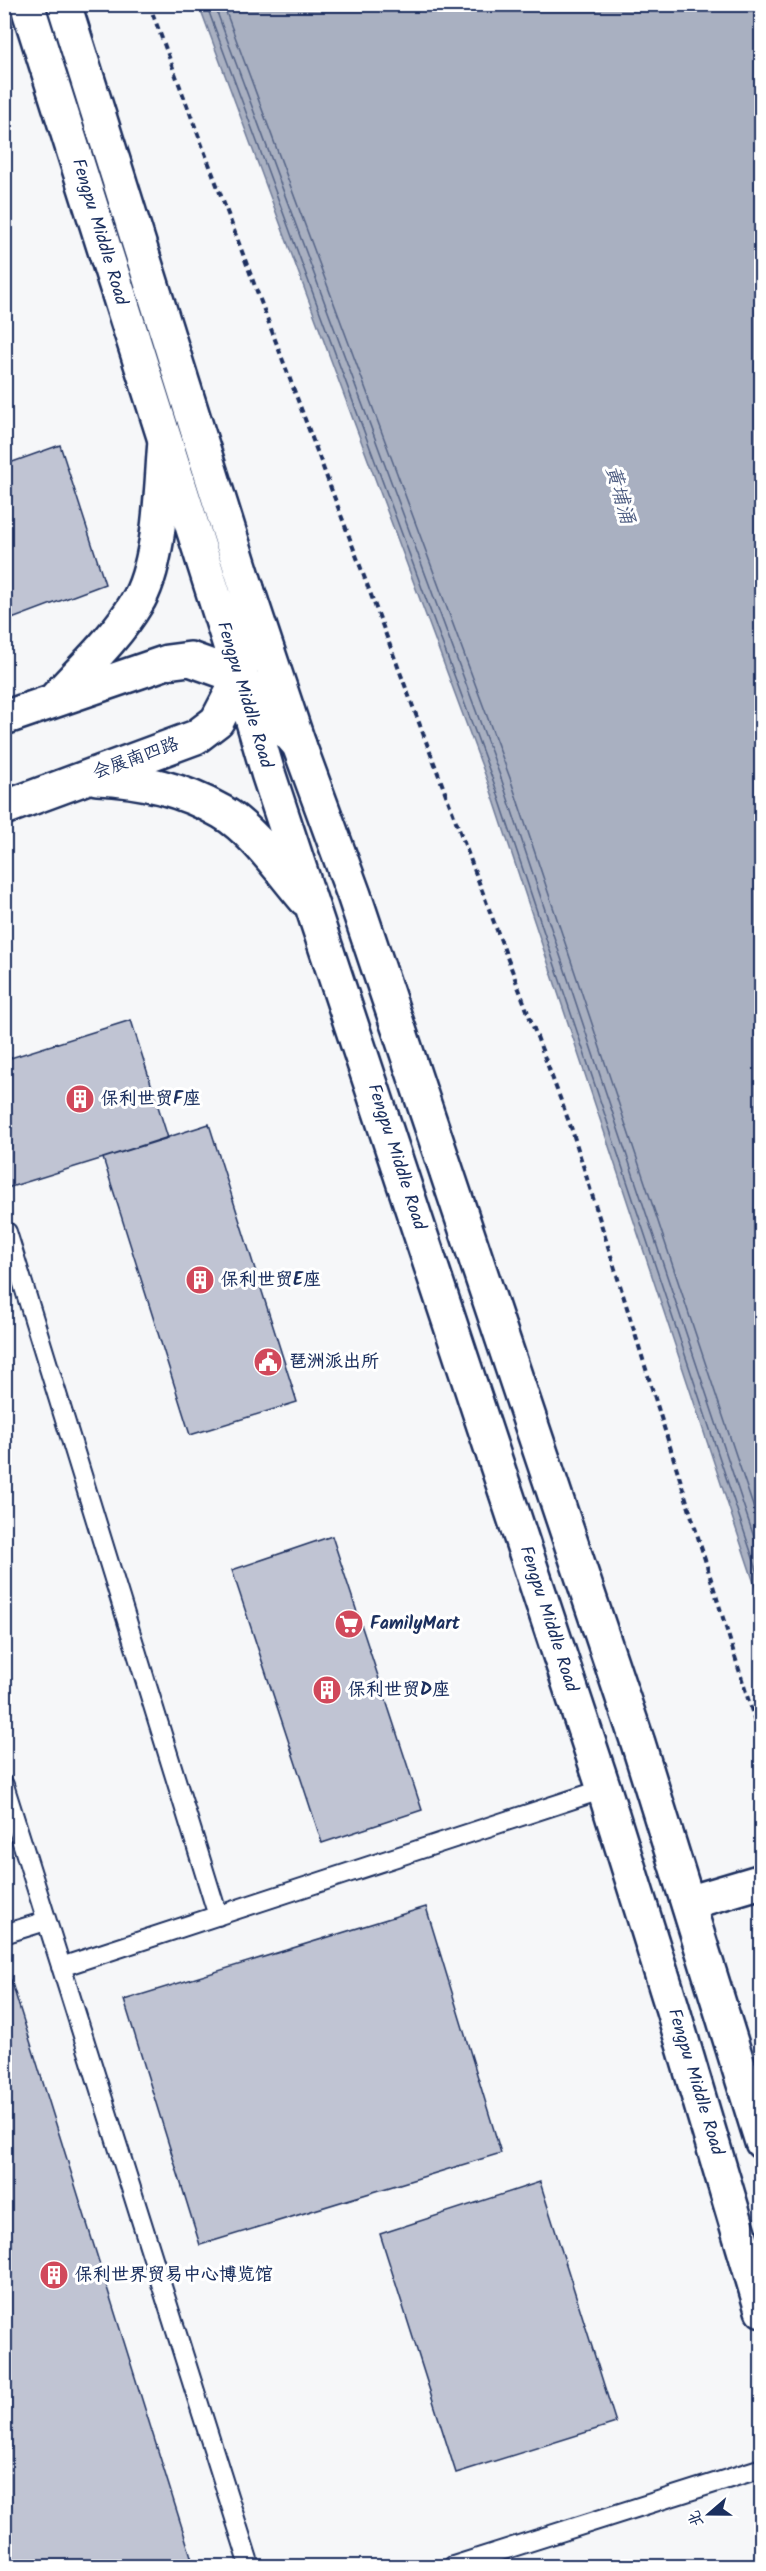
<svg xmlns="http://www.w3.org/2000/svg" width="766" height="2571" font-family="Kalam,'LXGW WenKai TC',sans-serif">
<style>
.water{fill:#a9b0c1;stroke:#707c99;stroke-width:1.5}
.lines{fill:none;stroke-linecap:round;stroke-linejoin:round}
.shore{stroke:#546386;stroke-width:1.5}
.building{fill:#c0c4d3;stroke:#1b2f5e;stroke-width:1.5}
.lane-casing{stroke:#1b2f5e;stroke-width:22}
.street-casing{stroke:#1b2f5e;stroke-width:38}
.secondary-casing{stroke:#1b2f5e;stroke-width:38}
.path{stroke:#1b2f5e;stroke-width:4;stroke-dasharray:6 4.5;stroke-linecap:butt}
.lane{stroke:#fff;stroke-width:18}
.street{stroke:#fff;stroke-width:33}
.secondary{stroke:#fff;stroke-width:33}
.labels{text-anchor:middle;dominant-baseline:central;stroke-width:6;stroke-linejoin:round;paint-order:stroke}
.street-label{font-size:18px;fill:#1b2f5e;stroke:#fff}
.poi-label{font-size:18px;font-weight:bold;fill:#1b2f5e;stroke:#fff;text-anchor:start}
.water-label{font-size:20px;font-style:italic;fill:#4d5c81;stroke:#fff}
</style>
<rect width="100%" height="100%" fill="#f6f7f9"/>
<filter id="ink" filterUnits="userSpaceOnUse"><feTurbulence type="fractalNoise" baseFrequency=".0167" numOctaves="2"/><feDisplacementMap in="SourceGraphic" scale="12" xChannelSelector="R" yChannelSelector="G"/><feConvolveMatrix kernelMatrix="1 2 1 2 8 2 1 2 1" color-interpolation-filters="sRGB"/></filter>
<g filter="url(#ink)">
<path class="water" d="M199,5H755L762,26L761,1604L489,785Z"/>
<g class="lines">
<path class="shore" d="M206,4L494,783L762,1585
M214,4L502,781L762,1561
M223,4L510,778L762,1533"/>
</g>
<path class="building" d="M60,445L105,584L4,622V465Z
M131,1020L168,1138L4,1189V1060Z
M209,1124L297,1402L190,1435L103,1158Z
M332,1536L422,1810L322,1843L232,1570Z
M426,1907L501,2153L200,2245L124,2000Z
M11,1980L194,2566H4V1983Z
M540,2182L616,2423L456,2473L380,2234Z"/>
<g class="lines">
<g class="lane-casing">
<path id="lane" d="M4,1233L7,1232L218,1916
M4,1785L250,2566
M4,1934L46,1921
M61,1967L604,1789
M453,2566L762,2468"/>
</g>
<g class="street-casing">
<path id="street" d="M27,4L240,677
M64,4L247,589L299,745"/>
</g>
<g class="secondary-casing">
<path id="secondary" d="M243,687L268,773L604,1789L672,2007L762,2310
M55,699C82,669 115,639 136,604C161,566 161,486 165,441
M4,718L167,662L190,659L240,677L299,745L354,895L638,1743L762,2142
M97,778C142,780 182,789 222,812C252,829 282,872 305,899
M4,808L196,737L217,721L240,677L247,589
M688,1903L762,1881"/>
</g>
<path class="path" d="M149,4L572,1130L762,1744"/>
<use href="#lane" class="lane"/>
<use href="#street" class="street"/>
<use href="#secondary" class="secondary"/>
</g>
</g>
<defs>
<g id="building-disc" transform="scale(1.5)"><circle r="9.5" fill="#d1495b" stroke="#fff"/><path d="M-4-6H4V6H1V3H-1V6H-4ZM-2.5-4.3h1.7v1.8h-1.7ZM.8-4.3h1.7v1.8H.8ZM-2.5-1h1.7V.8h-1.7ZM.8-1h1.7V.8H.8Z" fill="#fff"/></g>
<g id="civic-disc" transform="scale(1.5)"><circle r="9.5" fill="#d1495b" stroke="#fff"/><path d="M-.6-6.5H3V-4.5H.6V-3L4-1V1h2V6H-6V1h2V-1L-.6-3ZM-1.2 2.5V6h2.4V2.5Z" fill="#fff"/></g>
<g id="supermarket-disc" transform="scale(1.5)"><circle r="9.5" fill="#d1495b" stroke="#fff"/><path d="M-6-5.5h2.5l.6 2H6L4.5 2H-2.5L-4.4-4H-6ZM-1.5 3.2a1.3 1.3 0 1 0 .1 0ZM3 3.2a1.3 1.3 0 1 0 .1 0Z" fill="#fff"/></g>
</defs>
<g fill-rule="evenodd">
<use href="#building-disc" x="80" y="1099"/>
<use href="#building-disc" x="200" y="1280"/>
<use href="#civic-disc" x="268" y="1362"/>
<use href="#supermarket-disc" x="349" y="1624"/>
<use href="#building-disc" x="327" y="1690"/>
<use href="#building-disc" x="54" y="2275"/>
</g>
<g class="labels">
<g class="street-label">
<text transform="translate(99 232) rotate(73)">Fengpu Middle Road</text>
<text transform="translate(244 695) rotate(73)">Fengpu Middle Road</text>
<text transform="translate(136 759) rotate(-20)">会展南四路</text>
<text transform="translate(396 1157) rotate(72)">Fengpu Middle Road</text>
<text transform="translate(548 1619) rotate(72)">Fengpu Middle Road</text>
<text transform="translate(695 2082) rotate(73)">Fengpu Middle Road</text>
</g>
<g class="poi-label">
<text x="101" y="1099">保利世贸F座</text>
<text x="221" y="1280">保利世贸E座</text>
<text x="289" y="1362">琶洲派出所</text>
<text x="370" y="1624">FamilyMart</text>
<text x="348" y="1690">保利世贸D座</text>
<text x="75" y="2275">保利世界贸易中心博览馆</text>
</g>
<g class="water-label">
<text transform="translate(619 495) rotate(74)">黄埔涌</text>
</g>
</g>
<rect width="766" height="2571" fill="none" stroke="#fff" stroke-width="24"/>
<rect x="12" y="12" width="742" height="2547" fill="none" stroke="#1b2f5e" stroke-width="2" filter="url(#ink)"/>
<g transform="translate(709 2514) rotate(250)" stroke="#ffffff" stroke-width="4.5" paint-order="stroke">
<path d="M0-4.5L10 22L0 15L-10 22Z" fill="#1b2f5e"/>
<text y="-9" font-size="16" font-weight="bold" text-anchor="middle" fill="#1b2f5e">北</text>
</g>
</svg>
